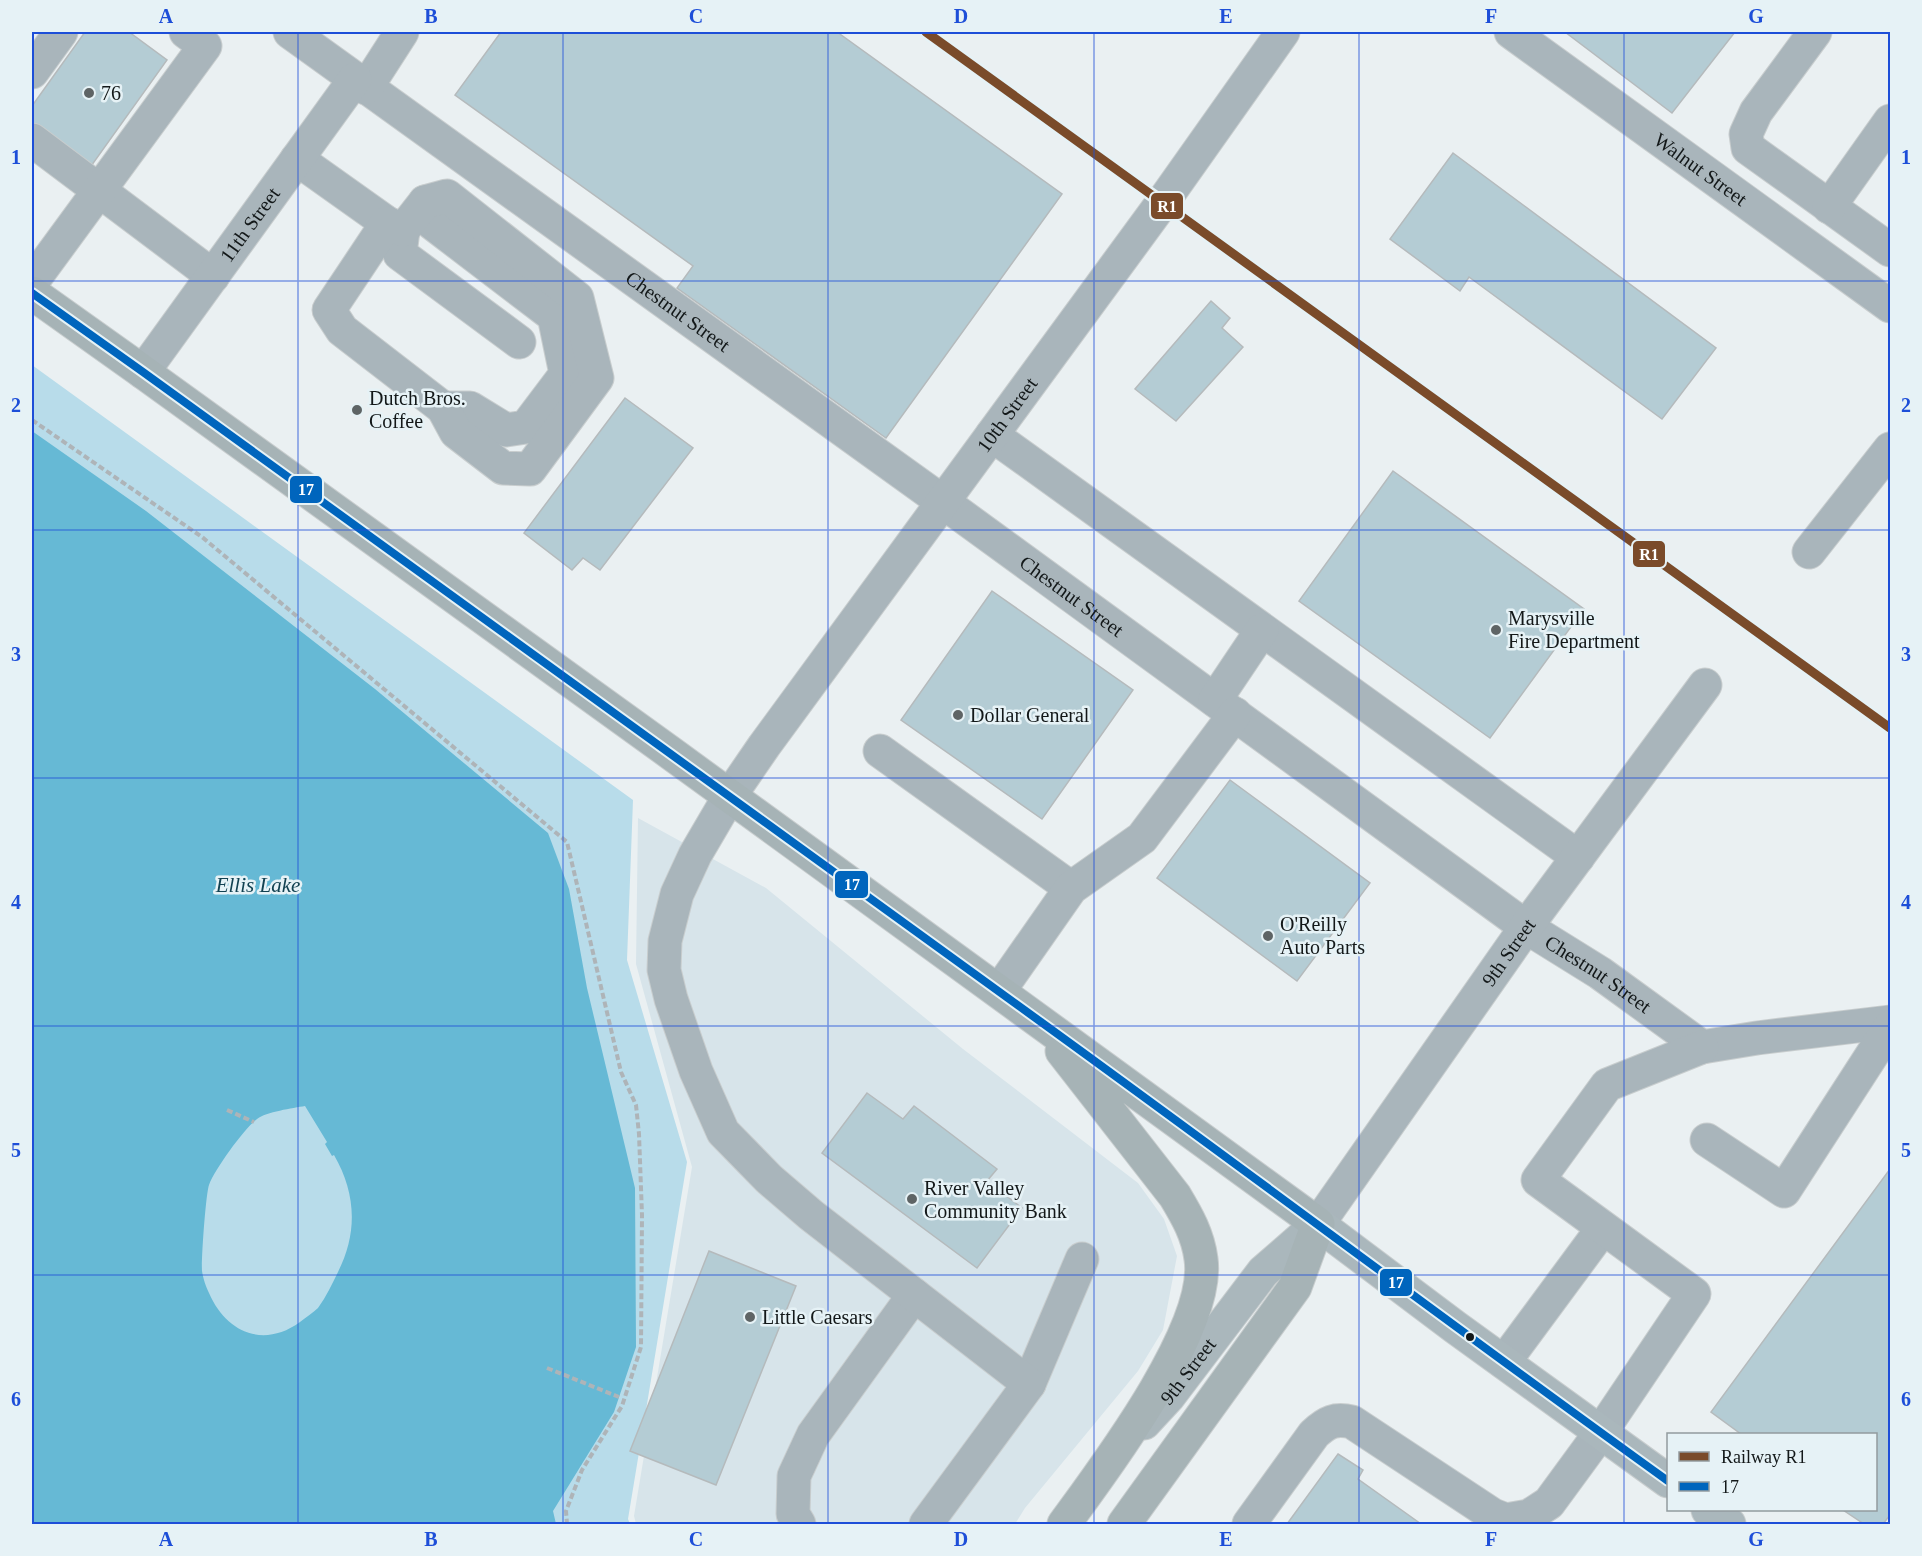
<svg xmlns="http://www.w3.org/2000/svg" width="1922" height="1556" font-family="'Times New Roman',serif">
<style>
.built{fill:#d7e4ea}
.green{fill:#b8dcea}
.water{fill:#66b9d5;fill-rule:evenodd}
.building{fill:#b4ccd4;stroke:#b5babc;stroke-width:1.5}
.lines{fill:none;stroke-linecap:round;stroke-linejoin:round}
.minor-casing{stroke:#c8cdce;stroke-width:35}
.major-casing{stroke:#c8cdce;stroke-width:35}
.highway-casing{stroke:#c8cdce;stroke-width:35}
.path{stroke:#aeb4b8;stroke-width:4;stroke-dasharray:6 3;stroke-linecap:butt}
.minor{stroke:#a9b5bb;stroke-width:33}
.major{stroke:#aab7bc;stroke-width:33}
.highway{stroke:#a6b3b6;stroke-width:33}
.bus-1-casing{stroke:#e6f2f6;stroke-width:12}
.bus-1{stroke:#0065bd;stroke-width:8}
.rail-1-casing{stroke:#e6f2f6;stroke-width:14}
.rail-1{stroke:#7a4b2a;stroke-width:9}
.grid{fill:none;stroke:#1d4ed8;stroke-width:1.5;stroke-opacity:0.55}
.poi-dot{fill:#5e6465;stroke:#e6f2f6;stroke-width:2}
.bus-dot{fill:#131819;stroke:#e6f2f6;stroke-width:2}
.labels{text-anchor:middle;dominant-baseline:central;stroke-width:5;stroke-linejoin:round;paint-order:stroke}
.poi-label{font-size:20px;fill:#131819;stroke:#e6f2f6;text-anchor:start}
.street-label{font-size:20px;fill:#131819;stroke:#e6f2f6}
.water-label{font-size:21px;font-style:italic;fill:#124252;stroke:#e6f2f6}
.line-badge{stroke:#e6f2f6;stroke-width:2}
.badge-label{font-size:16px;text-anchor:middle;font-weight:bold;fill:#fff}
.neatline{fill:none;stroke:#1d4ed8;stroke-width:2}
.grid-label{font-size:20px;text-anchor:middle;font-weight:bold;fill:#1d4ed8}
</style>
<rect width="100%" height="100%" fill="#eaf0f2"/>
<path class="built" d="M638,818L766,888L963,1049L1138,1183L1164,1219L1177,1256L1163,1330L1138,1371L1025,1508L1015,1524H636L634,1516L692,1167L636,964Z"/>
<path class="green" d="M32,365L633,800L627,960L687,1162L628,1519L630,1524H32Z"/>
<path class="water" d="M32,431L146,511L375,689L548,833L569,889L587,988L635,1188L636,1347L614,1412L553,1511L556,1524H32ZM305,1106L327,1142L325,1144L332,1156L334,1155C356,1193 358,1232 338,1272C332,1284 326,1297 318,1308C313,1313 306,1317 300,1322C263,1349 226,1332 209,1293C206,1287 203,1278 202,1271C201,1261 206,1192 209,1185C215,1169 244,1129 257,1119C266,1112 293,1108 305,1106Z"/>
<path class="building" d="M85,32H129L167,60L84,176L32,135V106Z
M501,32H837L1062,194L886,438L677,288L693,266L455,95Z
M1565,32H1735L1672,113Z
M1453,153L1716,348L1662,419L1469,277L1460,291L1390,239Z
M1211,301L1230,318L1222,328L1243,347L1176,421L1135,389Z
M625,398L693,448L600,570L583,558L572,570L524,533Z
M1393,471L1584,609L1490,738L1299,601Z
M992,591L1133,690L1042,819L901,720Z
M1230,780L1370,883L1297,981L1157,878Z
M867,1093L903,1119L914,1106L997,1169L987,1181L1022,1208L977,1268L822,1153Z
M1890,1169V1515L1883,1524H1864L1843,1510H1876V1434H1741L1711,1412Z
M709,1251L796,1286L716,1485L630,1451Z
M1338,1454L1363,1470L1358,1479L1421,1524H1287Z"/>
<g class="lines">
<g class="minor-casing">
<g id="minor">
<path id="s1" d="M290,32L943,502L1526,927L1600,973L1702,1047L1757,1038L1890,1022"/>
<path id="s2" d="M1511,32L1890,306"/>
<path d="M1815,32L1756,112L1746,134L1748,148L1890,250"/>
<path d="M32,72L61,32"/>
<path d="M366,88L402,32"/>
<path d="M32,140L213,276"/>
<path d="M297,159L387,223L403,230L400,254L519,342"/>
<path d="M425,202L432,223L554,316L566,374L526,427L506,430L470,408H443"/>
<path d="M1829,207L1890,121"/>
<path d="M387,223L329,310L342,330L443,408L456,432L503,468L530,469L597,378L577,298L447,196L425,202L403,230"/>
<path d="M32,282L205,46L186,32"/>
<path id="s3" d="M143,372L355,79"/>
<path d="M992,435L1578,857"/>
<path d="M1809,552L1890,449"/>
<path d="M1215,700L1262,630"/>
<path d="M880,751L1071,888"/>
<path d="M999,991L1071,888L1142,838L1235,714"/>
<path d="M1707,1140L1784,1191L1890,1027"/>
<path id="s4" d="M1318,1224L1526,927L1705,685"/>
<path d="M1504,1362L1603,1228"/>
<path d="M1029,1384L1082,1259"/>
<path d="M799,1524L793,1514L794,1476L813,1435L914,1295"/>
<path id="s5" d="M926,1524L1029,1384L811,1215L769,1179L723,1132L696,1071L671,999L664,970L665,941L677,894L695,855L729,797L764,746L1162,203L1283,32"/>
<path d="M1249,1524L1314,1434C1327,1422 1335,1418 1352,1422L1493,1515L1506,1520L1529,1516L1549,1503L1601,1432L1694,1294L1538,1180L1607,1085L1702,1047"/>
</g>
</g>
<g class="major-casing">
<g id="major">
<path id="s6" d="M1144,1423L1169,1396L1263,1272L1318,1224L1455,1327L1668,1481"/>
<path d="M1708,1510L1729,1524"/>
</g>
</g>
<g class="highway-casing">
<path id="highway" d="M32,293L143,372L672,754L1318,1224L1295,1287L1124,1524
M1062,1051L1175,1196C1187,1216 1198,1235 1201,1259C1211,1328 1105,1468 1064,1524"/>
</g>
<path class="path" d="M32,420L202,537L567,842L621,1072L636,1105L639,1134L642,1215L641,1347L622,1406L582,1470L566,1511L567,1524
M227,1110L254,1122
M547,1368L619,1397"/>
<use href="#minor" class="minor"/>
<use href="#major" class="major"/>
<use href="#highway" class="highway"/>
<g class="bus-1-casing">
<path id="bus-1" d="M32,293L143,372C443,588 742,805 1041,1022C1251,1174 1458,1330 1668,1481"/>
</g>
<use href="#bus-1" class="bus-1"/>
<g class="rail-1-casing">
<path id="rail-1" d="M926,32L1890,728"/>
</g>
<use href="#rail-1" class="rail-1"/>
</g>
<path class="grid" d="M298,32V1524M563,32V1524M828,32V1524M1094,32V1524M1359,32V1524M1624,32V1524M32,281H1890M32,530H1890M32,778H1890M32,1026H1890M32,1275H1890"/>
<g class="poi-dot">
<circle cx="89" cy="93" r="6"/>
<circle cx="357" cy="410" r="6"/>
<circle cx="1496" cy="630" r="6"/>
<circle cx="958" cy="715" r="6"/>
<circle cx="1268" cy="936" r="6"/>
<circle cx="912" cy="1199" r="6"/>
<circle cx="750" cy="1317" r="6"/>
</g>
<circle class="bus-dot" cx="1470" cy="1337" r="5"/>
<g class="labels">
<g class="poi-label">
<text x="101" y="93">76</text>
<text x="369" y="398">Dutch Bros.<tspan x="369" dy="23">Coffee</tspan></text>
<text x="1508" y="618">Marysville<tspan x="1508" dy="23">Fire Department</tspan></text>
<text x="970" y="715">Dollar General</text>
<text x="1280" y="924">O'Reilly<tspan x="1280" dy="23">Auto Parts</tspan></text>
<text x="924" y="1188">River Valley<tspan x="924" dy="23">Community Bank</tspan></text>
<text x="762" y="1317">Little Caesars</text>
</g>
<g class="street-label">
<text stroke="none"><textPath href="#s2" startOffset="234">Walnut Street</textPath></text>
<text stroke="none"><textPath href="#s3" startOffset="182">11th Street</textPath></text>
<text stroke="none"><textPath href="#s1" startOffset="478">Chestnut Street</textPath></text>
<text stroke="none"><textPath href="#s5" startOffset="1404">10th Street</textPath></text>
<text stroke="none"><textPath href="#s1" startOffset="964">Chestnut Street</textPath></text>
<text stroke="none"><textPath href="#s4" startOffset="332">9th Street</textPath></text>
<text stroke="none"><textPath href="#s1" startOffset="1612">Chestnut Street</textPath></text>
<text stroke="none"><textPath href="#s6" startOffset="68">9th Street</textPath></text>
</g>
<g class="water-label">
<text x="258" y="885">Ellis Lake</text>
</g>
</g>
<g class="line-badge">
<rect x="1150" y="192" width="34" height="28" rx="6" fill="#7a4b2a"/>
<rect x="289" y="475" width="34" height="29" rx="6" fill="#0065bd"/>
<rect x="1632" y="540" width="34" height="28" rx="6" fill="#7a4b2a"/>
<rect x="834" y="870" width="35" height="29" rx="6" fill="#0065bd"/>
<rect x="1379" y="1268" width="34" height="29" rx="6" fill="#0065bd"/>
</g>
<g class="badge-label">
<text x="1167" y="212">R1</text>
<text x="306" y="495">17</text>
<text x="1649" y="560">R1</text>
<text x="852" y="890">17</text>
<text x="1396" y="1288">17</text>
</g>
<rect width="1922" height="1556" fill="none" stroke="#e6f2f6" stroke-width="66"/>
<rect x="1667" y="1433" width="210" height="78" fill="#e6f2f6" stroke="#929b9e" stroke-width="1.5"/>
<rect x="1679" y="1452" width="30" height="9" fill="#7a4b2a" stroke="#929b9e" stroke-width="1.5"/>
<text x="1721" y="1463" font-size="18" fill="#131819">Railway R1</text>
<rect x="1679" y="1482" width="30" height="9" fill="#0065bd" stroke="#929b9e" stroke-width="1.5"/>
<text x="1721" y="1493" font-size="18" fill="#131819">17</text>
<rect x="33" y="33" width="1856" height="1490" class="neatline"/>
<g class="grid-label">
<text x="166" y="23">A</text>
<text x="431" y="23">B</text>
<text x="696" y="23">C</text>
<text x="961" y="23">D</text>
<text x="1226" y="23">E</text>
<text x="1491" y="23">F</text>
<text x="1756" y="23">G</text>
<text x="16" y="164">1</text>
<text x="1906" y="164">1</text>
<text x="16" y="412">2</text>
<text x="1906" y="412">2</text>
<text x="16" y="661">3</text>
<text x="1906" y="661">3</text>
<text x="16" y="909">4</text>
<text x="1906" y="909">4</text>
<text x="16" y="1157">5</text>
<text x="1906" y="1157">5</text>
<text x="16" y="1406">6</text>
<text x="1906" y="1406">6</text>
<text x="166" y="1546">A</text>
<text x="431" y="1546">B</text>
<text x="696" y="1546">C</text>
<text x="961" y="1546">D</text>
<text x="1226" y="1546">E</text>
<text x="1491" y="1546">F</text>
<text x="1756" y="1546">G</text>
</g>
</svg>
